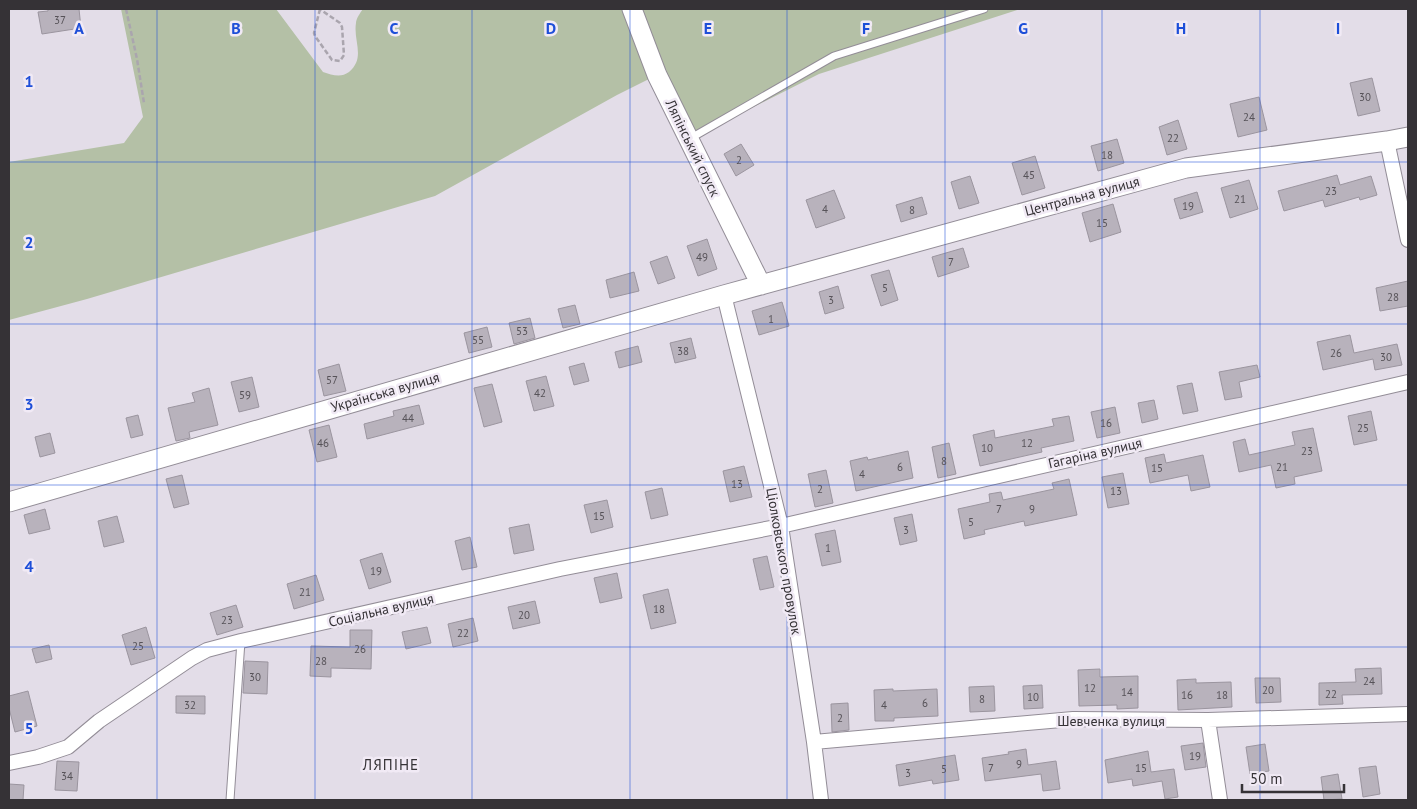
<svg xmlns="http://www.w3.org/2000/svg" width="1417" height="809" font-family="'PT Sans',sans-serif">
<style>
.green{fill:#b4c0a6}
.building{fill:#b8b2bc;stroke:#9b959f}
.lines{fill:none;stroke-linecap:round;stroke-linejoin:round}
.lane-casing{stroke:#938d97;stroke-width:9}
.street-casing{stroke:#938d97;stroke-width:16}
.secondary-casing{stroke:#938d97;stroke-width:21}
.path{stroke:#aaa5ae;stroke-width:2.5;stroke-dasharray:5 2.5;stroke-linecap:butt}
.lane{stroke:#fff;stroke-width:7}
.street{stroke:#fff;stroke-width:14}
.secondary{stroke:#fff;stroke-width:19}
.grid{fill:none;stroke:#1d4ed8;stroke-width:1;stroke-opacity:0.55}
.labels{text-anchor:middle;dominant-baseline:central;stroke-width:5;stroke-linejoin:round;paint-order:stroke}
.number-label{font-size:11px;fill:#565258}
.street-label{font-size:14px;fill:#353236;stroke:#f1eaf5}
.neighbourhood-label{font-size:15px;letter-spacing:1px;fill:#353236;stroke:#f1eaf5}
.grid-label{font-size:16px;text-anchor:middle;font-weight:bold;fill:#1d4ed8;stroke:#f1eaf5;stroke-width:5;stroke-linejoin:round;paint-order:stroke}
</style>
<rect width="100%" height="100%" fill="#e3dde8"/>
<path class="green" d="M121,9H276L323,72C332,75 341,78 349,72C366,58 353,41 356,23C356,19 360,13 363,9H1020L819,74L688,140L657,75L617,95L435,196L87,299L9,320V162L124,143L143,117Z"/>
<path class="building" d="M48,9H79L81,28L42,34L38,12L48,11Z
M1372,78L1380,111L1358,116L1350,83Z
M1259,97L1267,130L1238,137L1230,104Z
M1178,120L1187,149L1167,155L1159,127Z
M1117,139L1124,163L1098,171L1091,146Z
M741,144L754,165L736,176L724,154Z
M1035,156L1045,188L1022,195L1012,163Z
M1337,175L1340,185L1371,176L1377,195L1360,200L1359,197L1325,207L1323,200L1284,211L1278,191Z
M970,176L979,203L959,209L951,182Z
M1249,180L1258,209L1230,218L1221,188Z
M834,190L845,218L816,228L806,200Z
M1197,192L1203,212L1180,219L1174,199Z
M922,197L927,214L901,222L896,205Z
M1113,204L1121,232L1090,242L1082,213Z
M707,239L717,269L698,276L687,246Z
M963,248L969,267L938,277L932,257Z
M667,256L675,278L658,284L650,262Z
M889,270L898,300L881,306L871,275Z
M634,272L639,291L610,298L606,280Z
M1408,281V306L1380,311L1376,288Z
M838,286L844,308L825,314L819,292Z
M782,302L789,326L759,335L752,311Z
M575,305L580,324L563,328L558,309Z
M530,318L535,338L514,344L509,323Z
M487,327L492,347L469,353L464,333Z
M1350,335L1354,353L1397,344L1402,365L1375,370L1373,359L1323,370L1317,342Z
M691,338L696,358L675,363L670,343Z
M638,346L642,362L619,368L615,352Z
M584,363L589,381L574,385L569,367Z
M339,364L346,391L324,396L318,370Z
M1257,365L1260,377L1239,382L1242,397L1225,400L1219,372Z
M546,376L554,406L534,411L526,381Z
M252,377L259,407L239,412L231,382Z
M1192,383L1198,411L1183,414L1177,386Z
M492,384L502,422L484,427L474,388Z
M209,388L218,425L189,432L190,438L176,441L168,408L195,402L192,393Z
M1154,400L1158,419L1142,423L1138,403Z
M419,405L424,424L367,439L364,424L394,416L393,411Z
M1115,407L1120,433L1097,438L1091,412Z
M1371,411L1377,440L1354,445L1348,416Z
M138,415L143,435L131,438L126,418Z
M1069,416L1074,441L1041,448L1042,452L980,466L973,435L994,430L995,438L1054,426L1052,419Z
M329,425L337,457L317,462L309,430Z
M1313,428L1322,471L1294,477L1295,484L1276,488L1271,465L1239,472L1233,442L1245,439L1249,455L1295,445L1292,432Z
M50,433L55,453L40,457L35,437Z
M949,443L956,474L938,478L932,447Z
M908,451L913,478L856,491L850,461L867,457L868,460Z
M1164,454L1166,463L1203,455L1210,487L1191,491L1188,475L1150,483L1145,458Z
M744,466L752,497L730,502L723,471Z
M826,470L833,503L815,507L808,474Z
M1123,473L1129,504L1108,508L1102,477Z
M182,475L189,504L174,508L166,479Z
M1069,479L1077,515L1025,526L1024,521L984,530L985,534L964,539L958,509L990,502L989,494L1001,492L1003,500L1054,489L1052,483Z
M662,488L668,515L651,519L645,492Z
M607,500L613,527L591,533L584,505Z
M45,509L50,529L29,534L24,515Z
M912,514L917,541L900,545L894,518Z
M117,516L124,542L104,547L98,521Z
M529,524L534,550L514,554L509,528Z
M835,530L841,562L822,566L815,534Z
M470,537L477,567L462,570L455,541Z
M382,553L391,582L369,589L360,560Z
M767,556L774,587L760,590L753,559Z
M617,573L622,598L600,603L594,578Z
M316,575L324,600L294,609L287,584Z
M668,589L676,623L651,629L643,595Z
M535,601L540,623L513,629L508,607Z
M236,605L243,627L217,635L210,613Z
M473,618L478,641L453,647L448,624Z
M146,627L155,658L131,665L122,635Z
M427,627L431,643L406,649L402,632Z
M350,630H372L371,669L331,668V677L310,676L311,646L350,647Z
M49,645L52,659L36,663L32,649Z
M245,661L268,662L267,694L243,693Z
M1381,668L1382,694L1342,695L1343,704L1319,705V683L1356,682L1355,669Z
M1100,669V677L1138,676V708L1117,709V705L1079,706L1078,670Z
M1255,678H1280L1281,702L1256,703Z
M1196,679V683L1231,682L1232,707L1178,710L1177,680Z
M1042,685L1043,708L1024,709L1023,686Z
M994,686L995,711L970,712L969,687Z
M893,689V691L937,689L938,716L894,718V721H875L874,690Z
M28,691L37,726L15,732L9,708V696Z
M176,696H205V714L176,713Z
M848,703L849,730L832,732L831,704Z
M1203,743L1206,767L1185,770L1181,746Z
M1265,744L1269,771L1250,774L1246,747Z
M1026,749L1028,765L1056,761L1060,789L1043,791L1041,774L985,781L982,758L1009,754L1008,752Z
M1148,751L1151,772L1174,769L1178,797L1165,799L1162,781L1133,786L1132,779L1108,783L1105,760Z
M955,755L959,780L933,784L932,780L899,786L896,765Z
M57,761L79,762L77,791L55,790Z
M1376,766L1380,794L1363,797L1359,768Z
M1338,774L1342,799L1324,800L1321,777Z
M9,784L24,785L23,800H9Z"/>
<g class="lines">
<g class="lane-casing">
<path id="lane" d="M691,138L834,56L984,9
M230,800L241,641"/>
</g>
<g class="street-casing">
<path id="street" d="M1387,141L1408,240
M724,295L781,526L814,742L821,800
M1208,720L1220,800
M814,742L1073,719L1208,720L1408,714
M9,763L38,757L68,747L99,721L192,658L207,650L241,641L560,569L781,526L1408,382"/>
</g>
<g class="secondary-casing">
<path id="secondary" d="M632,9L657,75L761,285
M9,502L724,295L1186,168L1387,141L1408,137"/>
</g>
<path class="path" d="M126,9L137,59L144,103
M320,9L314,33L315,36L332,60L340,61L344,55L342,27L340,23L321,10"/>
<use href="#lane" class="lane"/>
<use href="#street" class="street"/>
<use href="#secondary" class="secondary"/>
</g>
<path class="grid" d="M157,9V800M315,9V800M472,9V800M630,9V800M787,9V800M945,9V800M1102,9V800M1260,9V800M9,162H1408M9,324H1408M9,485H1408M9,647H1408"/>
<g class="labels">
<g class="number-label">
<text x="60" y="20">37</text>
<text x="1365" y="97">30</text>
<text x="1249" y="117">24</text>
<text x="1173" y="138">22</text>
<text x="1107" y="155">18</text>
<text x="739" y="160">2</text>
<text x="1029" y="175">45</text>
<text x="1331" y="191">23</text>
<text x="1240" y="199">21</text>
<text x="1188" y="206">19</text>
<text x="825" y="209">4</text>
<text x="912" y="210">8</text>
<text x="1102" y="223">15</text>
<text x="702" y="257">49</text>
<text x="951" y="262">7</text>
<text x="885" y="288">5</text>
<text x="1393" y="297">28</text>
<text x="831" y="300">3</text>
<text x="771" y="319">1</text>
<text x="522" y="331">53</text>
<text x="478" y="340">55</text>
<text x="683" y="351">38</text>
<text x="1336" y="353">26</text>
<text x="1386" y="357">30</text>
<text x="332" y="380">57</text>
<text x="540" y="393">42</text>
<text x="245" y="395">59</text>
<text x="408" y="418">44</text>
<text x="1106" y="423">16</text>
<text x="1363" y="428">25</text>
<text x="323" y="443">46</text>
<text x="1027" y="443">12</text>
<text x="987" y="448">10</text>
<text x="1307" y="451">23</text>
<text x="944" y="461">8</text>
<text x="900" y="467">6</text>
<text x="1282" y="467">21</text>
<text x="1157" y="468">15</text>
<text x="862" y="474">4</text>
<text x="737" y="484">13</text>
<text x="820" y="489">2</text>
<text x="1116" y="491">13</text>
<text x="999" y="509">7</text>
<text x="1032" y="509">9</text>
<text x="599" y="516">15</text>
<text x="971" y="522">5</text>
<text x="906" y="530">3</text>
<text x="828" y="548">1</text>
<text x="376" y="571">19</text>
<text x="305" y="592">21</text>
<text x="659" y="609">18</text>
<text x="524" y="615">20</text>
<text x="227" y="620">23</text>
<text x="463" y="633">22</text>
<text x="138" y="646">25</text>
<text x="360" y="649">26</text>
<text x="321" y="661">28</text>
<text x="255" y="677">30</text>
<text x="1369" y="681">24</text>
<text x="1090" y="688">12</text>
<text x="1268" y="690">20</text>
<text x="1127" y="692">14</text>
<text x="1331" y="694">22</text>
<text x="1187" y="695">16</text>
<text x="1222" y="695">18</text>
<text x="1033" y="697">10</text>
<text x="982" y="699">8</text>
<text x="925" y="703">6</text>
<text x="190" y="705">32</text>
<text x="884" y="705">4</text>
<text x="840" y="718">2</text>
<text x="1195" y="756">19</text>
<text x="1019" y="764">9</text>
<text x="991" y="768">7</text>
<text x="1141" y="768">15</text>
<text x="944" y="769">5</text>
<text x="908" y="773">3</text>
<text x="67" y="776">34</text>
</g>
<g class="street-label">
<text transform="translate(693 148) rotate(64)">Ляпінський спуск</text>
<text transform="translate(1082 196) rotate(-15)">Центральна вулиця</text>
<text transform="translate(385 392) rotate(-16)">Українська вулиця</text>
<text transform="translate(1095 453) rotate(-13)">Гагаріна вулиця</text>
<text transform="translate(784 561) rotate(80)">Ціолковського провулок</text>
<text transform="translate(381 610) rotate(-13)">Соціальна вулиця</text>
<text x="1111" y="721">Шевченка вулиця</text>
</g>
<g class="neighbourhood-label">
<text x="391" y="764">ЛЯПІНЕ</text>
</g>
</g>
<g class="grid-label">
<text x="79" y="34">A</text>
<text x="236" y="34">B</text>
<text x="394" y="34">C</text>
<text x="551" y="34">D</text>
<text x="708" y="34">E</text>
<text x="866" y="34">F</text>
<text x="1023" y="34">G</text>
<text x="1181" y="34">H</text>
<text x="1338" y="34">I</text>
<text x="29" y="87">1</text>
<text x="29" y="248">2</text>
<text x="29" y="410">3</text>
<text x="29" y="572">4</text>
<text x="29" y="734">5</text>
</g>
<rect width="1417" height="809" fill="none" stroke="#353236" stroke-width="20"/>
<path d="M1242 784v8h102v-8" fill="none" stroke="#353236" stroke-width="2.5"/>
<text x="1250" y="784" font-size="15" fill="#353236" stroke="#f1eaf5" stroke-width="4" paint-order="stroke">50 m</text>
</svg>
